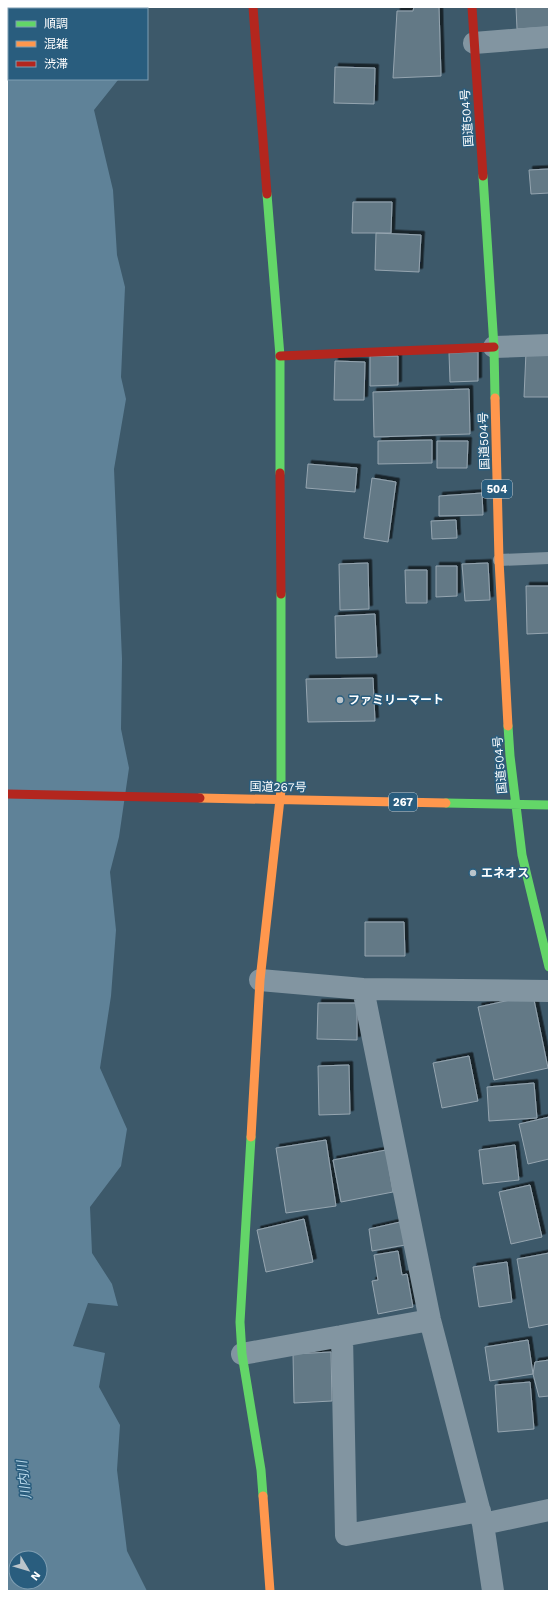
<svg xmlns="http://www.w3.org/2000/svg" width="556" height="1598" font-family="'Work Sans','Noto Sans JP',sans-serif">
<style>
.water{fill:#5f8298;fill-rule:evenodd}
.building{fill:#647986;stroke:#95a5b0;filter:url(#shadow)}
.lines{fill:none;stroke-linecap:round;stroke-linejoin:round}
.lane{stroke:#8295a1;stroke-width:12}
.street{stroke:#8295a1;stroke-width:22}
.fast{stroke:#63d668;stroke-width:9}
.slow{stroke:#ff974d;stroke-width:9}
.jam{stroke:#b3261e;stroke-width:9}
.poi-dot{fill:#bbc5cb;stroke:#295d7e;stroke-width:1.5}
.labels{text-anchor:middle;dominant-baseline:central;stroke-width:3;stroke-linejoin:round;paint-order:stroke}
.shield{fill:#295d7e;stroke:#bfced8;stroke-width:1}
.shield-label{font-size:11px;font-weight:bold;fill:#fff}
.street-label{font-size:12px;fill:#fff;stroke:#295d7e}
.poi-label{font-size:12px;font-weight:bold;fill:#fff;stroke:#295d7e;text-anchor:start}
.water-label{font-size:13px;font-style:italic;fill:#badaec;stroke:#295d7e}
</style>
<defs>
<filter id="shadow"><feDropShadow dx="3.5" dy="-3.5" stdDeviation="0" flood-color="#0009"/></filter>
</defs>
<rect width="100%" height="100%" fill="#3d596a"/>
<path class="water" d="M7,7H96L97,9H9V79L118,80L94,110L113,190L117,255L125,287L121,377L126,399L114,469L122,659L121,729L129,768L119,837L110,872L116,930L111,996L100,1068L127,1129L121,1166L90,1207L92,1253L112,1284L118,1306L88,1303L73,1346L105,1353L99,1387L120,1425L117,1470L127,1551L147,1591H7ZM16,1558H40V1582H16Z"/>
<path class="building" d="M414,7H439L441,76L393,78L397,11H413Z
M516,7H549V27L517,29Z
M335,67L375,68L374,104L334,103Z
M549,169V193L531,194L529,170Z
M353,202H392L391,233H352Z
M376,233L421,235L419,272L375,270Z
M478,352V381L450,382L449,353Z
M526,352H549V397H524Z
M370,356H398V385L370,386Z
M335,361L365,362L364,400H334Z
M469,389L470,434L374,437L373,392Z
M432,440V463L378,464V441Z
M437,441H468L467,468H437Z
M308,464L357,468L355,492L306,488Z
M372,478L396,482L388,542L364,538Z
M482,493L483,515L439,516V496Z
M456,520L457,538L432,539L431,521Z
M368,563L369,609L340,610L339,564Z
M488,563L490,600L465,601L462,564Z
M436,566H457V596L436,597Z
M405,570H427V603H406Z
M526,586H549V633L527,634Z
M375,614L377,657L336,658L335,616Z
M373,678L375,721L308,722L306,679Z
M365,922H404L405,956H365Z
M533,995L548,1068L494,1080L478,1007Z
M318,1003H357V1040L317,1039Z
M469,1056L478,1101L442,1108L433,1063Z
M349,1065L350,1114L319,1115L318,1066Z
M534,1083L537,1118L489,1121L487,1087Z
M549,1117V1159L528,1164L519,1124Z
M326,1140L336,1206L286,1213L276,1148Z
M515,1145L519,1180L483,1184L479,1150Z
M386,1150L393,1192L341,1202L333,1160Z
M530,1185L542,1237L511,1244L499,1192Z
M304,1219L313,1262L266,1272L257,1230Z
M400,1222L405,1245L372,1251L369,1229Z
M398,1251L402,1275L407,1274L413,1307L378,1314L372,1281L378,1280L374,1255Z
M549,1253V1324L529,1328L517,1259Z
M507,1262L512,1302L479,1307L473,1267Z
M528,1340L533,1374L490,1381L485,1347Z
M331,1352L332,1401L294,1403L293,1354Z
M549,1360V1396L539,1397L533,1374L535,1362Z
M530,1382L534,1429L498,1432L495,1385Z"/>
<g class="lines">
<path class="lane" d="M499,560L549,558"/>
<path class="street" d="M474,43L549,37
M494,347L549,345
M260,980L363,989L549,991
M363,989L430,1320L483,1524L493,1591
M342,1336L346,1535L480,1511
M242,1354L430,1320
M483,1524L549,1510"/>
<path class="fast" d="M483,176L494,347L495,398
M267,194L280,356V473
M281,594V790
M508,726L510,756L522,855L549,967
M446,803L549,805
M251,1137L240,1322L242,1354L261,1470L263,1496"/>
<path class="slow" d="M495,398L499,560L508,726
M200,798L446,803
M251,1137L260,980L281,790
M263,1496L270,1591"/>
<path class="jam" d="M253,7L267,194
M472,7L483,176
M280,356L494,347
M280,473L281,594
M7,794L200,798"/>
</g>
<g class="poi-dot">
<circle cx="340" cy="700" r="4"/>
<circle cx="473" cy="873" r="4"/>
</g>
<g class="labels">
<g class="shield">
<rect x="482" y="480" width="30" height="18" rx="3"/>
<rect x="389" y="793" width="28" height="18" rx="3"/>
</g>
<g class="shield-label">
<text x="497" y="489">504</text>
<text x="403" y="802">267</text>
</g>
<g class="street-label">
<text transform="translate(467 118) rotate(-94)">国道504号</text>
<text transform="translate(484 441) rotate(-92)">国道504号</text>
<text transform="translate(500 765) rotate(-95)">国道504号</text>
<text transform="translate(278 787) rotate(1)">国道267号</text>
</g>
<g class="poi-label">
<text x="348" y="700">ファミリーマート</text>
<text x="481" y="873">エネオス</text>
</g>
<g class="water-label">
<text transform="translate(24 1480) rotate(-97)">川内川</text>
</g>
</g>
<rect width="556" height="1598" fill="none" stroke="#ffffff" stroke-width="16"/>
<rect x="8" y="8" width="140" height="72" fill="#295d7e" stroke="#7f9eb2"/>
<rect x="16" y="21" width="20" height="6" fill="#63d668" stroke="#7f9eb2"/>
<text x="44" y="28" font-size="12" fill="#ffffff">順調</text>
<rect x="16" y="41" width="20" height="6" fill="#ff974d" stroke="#7f9eb2"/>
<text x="44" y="48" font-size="12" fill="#ffffff">混雑</text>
<rect x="16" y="61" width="20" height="6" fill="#b3261e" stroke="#7f9eb2"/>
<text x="44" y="68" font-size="12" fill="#ffffff">渋滞</text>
<g transform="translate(28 1570) rotate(128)"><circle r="19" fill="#295d7e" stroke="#7f9eb2"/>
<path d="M0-3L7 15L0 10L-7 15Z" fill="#bbc5cb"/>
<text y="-6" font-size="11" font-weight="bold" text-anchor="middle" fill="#ffffff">N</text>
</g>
</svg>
